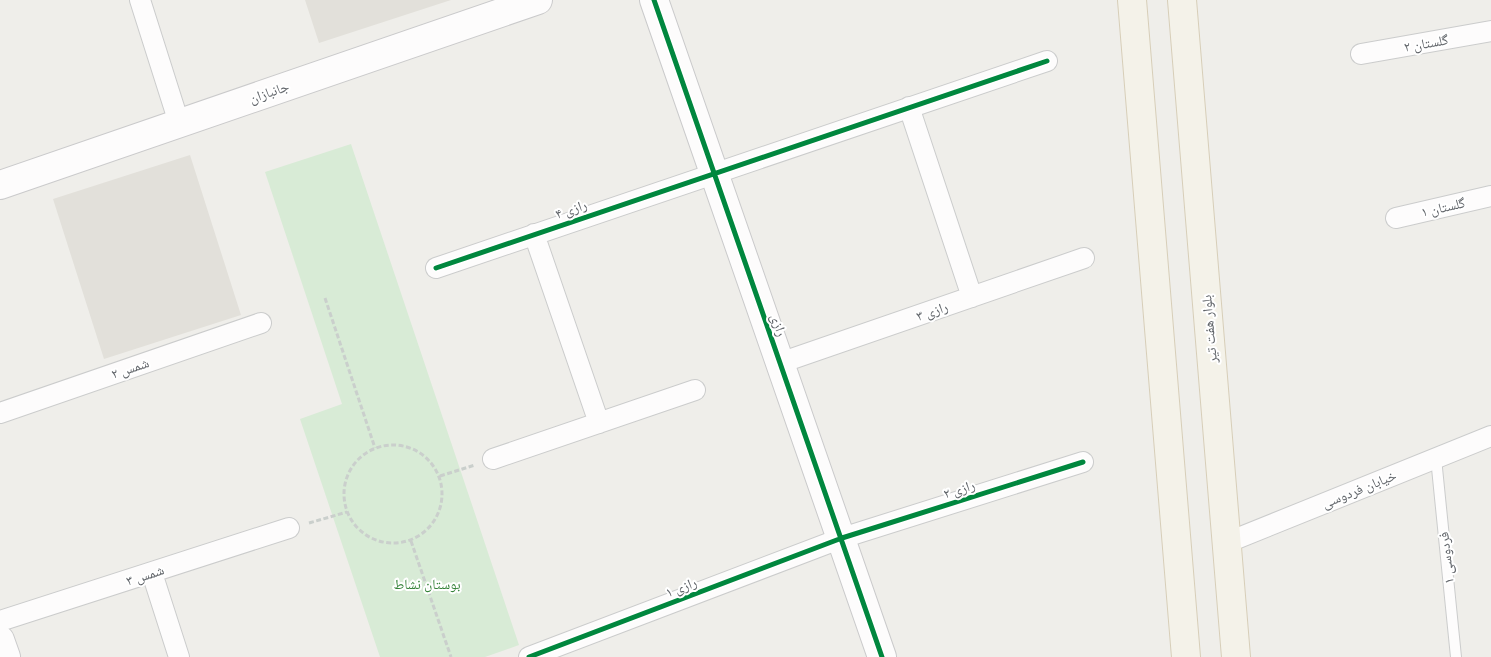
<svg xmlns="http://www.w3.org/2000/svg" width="1491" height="657" font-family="Ubuntu,'Noto Naskh Arabic',sans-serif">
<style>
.education{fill:#e2e0da}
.green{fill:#d8ebd6}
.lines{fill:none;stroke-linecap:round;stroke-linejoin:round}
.lane-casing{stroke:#cbcccc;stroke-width:12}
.street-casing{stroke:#cbcccc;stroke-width:22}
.secondary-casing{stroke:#cacacb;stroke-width:30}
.primary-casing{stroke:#d7ceb8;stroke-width:30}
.path{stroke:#cacfcc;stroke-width:3;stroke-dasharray:5 2.5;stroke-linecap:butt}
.lane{stroke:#fdfcfc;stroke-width:10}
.street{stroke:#fdfcfc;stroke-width:20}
.secondary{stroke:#fdfcfc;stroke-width:28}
.primary{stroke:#f4f2e9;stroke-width:28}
.cycleway-casing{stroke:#fff;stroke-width:8}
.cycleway{stroke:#00873e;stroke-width:5}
.labels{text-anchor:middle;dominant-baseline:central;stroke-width:4;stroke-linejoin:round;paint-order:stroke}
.street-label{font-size:14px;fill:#5f6368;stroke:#fff}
.park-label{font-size:14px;fill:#348238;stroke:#fff}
</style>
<rect width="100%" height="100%" fill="#efeeea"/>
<path class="education" d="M305,0H451L319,43Z
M190,155L241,315L104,359L53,199Z"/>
<path class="green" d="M351,144L519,645L485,657H380L300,419L342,404L265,172Z"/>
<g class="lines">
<g class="lane-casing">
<path id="lane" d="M1436,458L1456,657"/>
</g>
<g class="street-casing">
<path id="street" d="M140,0L179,123
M1361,54L1491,31
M909,107L972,297
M1396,218L1491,196
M534,234L599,423
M436,268L1047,61
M780,363L1084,258
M0,413L261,323
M493,459L695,390
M1226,543L1491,436
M152,573L179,657
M0,621L289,528
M529,657L842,538L1083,462"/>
</g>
<g class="secondary-casing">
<path id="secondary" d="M654,0L882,657
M0,185L538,0
M0,640L6,657"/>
</g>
<g class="primary-casing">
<path id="primary" d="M1132,0L1186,657
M1182,0L1236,657"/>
</g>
<path class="path" d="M325,298L375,448
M344 494a49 49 0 1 1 98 0a49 49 0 1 1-98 0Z
M440,476L475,465
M309,523L347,512
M411,541L451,657"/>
<use href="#lane" class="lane"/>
<use href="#street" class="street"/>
<use href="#secondary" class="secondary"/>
<use href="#primary" class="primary"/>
<g class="cycleway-casing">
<path id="cycleway" d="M654,0L882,657
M436,268L1047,61
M529,657L842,538L1083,462"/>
</g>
<use href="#cycleway" class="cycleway"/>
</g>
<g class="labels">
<g class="street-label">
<text transform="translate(1426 43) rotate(-10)">گلستان ۲</text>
<text transform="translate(269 92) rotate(-19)">جانبازان</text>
<text transform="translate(1443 207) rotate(-13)">گلستان ۱</text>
<text transform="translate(571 209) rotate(-19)">رازی ۴</text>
<text transform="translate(932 311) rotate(-19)">رازی ۳</text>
<text transform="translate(779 325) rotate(71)">رازی</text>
<text transform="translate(1209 329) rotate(-95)">بلوار هفت تیر</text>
<text transform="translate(130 368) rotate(-19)">شمس ۲</text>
<text transform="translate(959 489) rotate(-18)">رازی ۲</text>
<text transform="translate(1359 489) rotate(-22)">خیابان فردوسی</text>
<text transform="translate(1446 558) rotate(-96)">فردوسی ۱</text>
<text transform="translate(145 575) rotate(-18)">شمس ۳</text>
<text transform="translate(681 587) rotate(-21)">رازی ۱</text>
</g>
<g class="park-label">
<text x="427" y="584">بوستان نشاط</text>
</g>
</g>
</svg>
